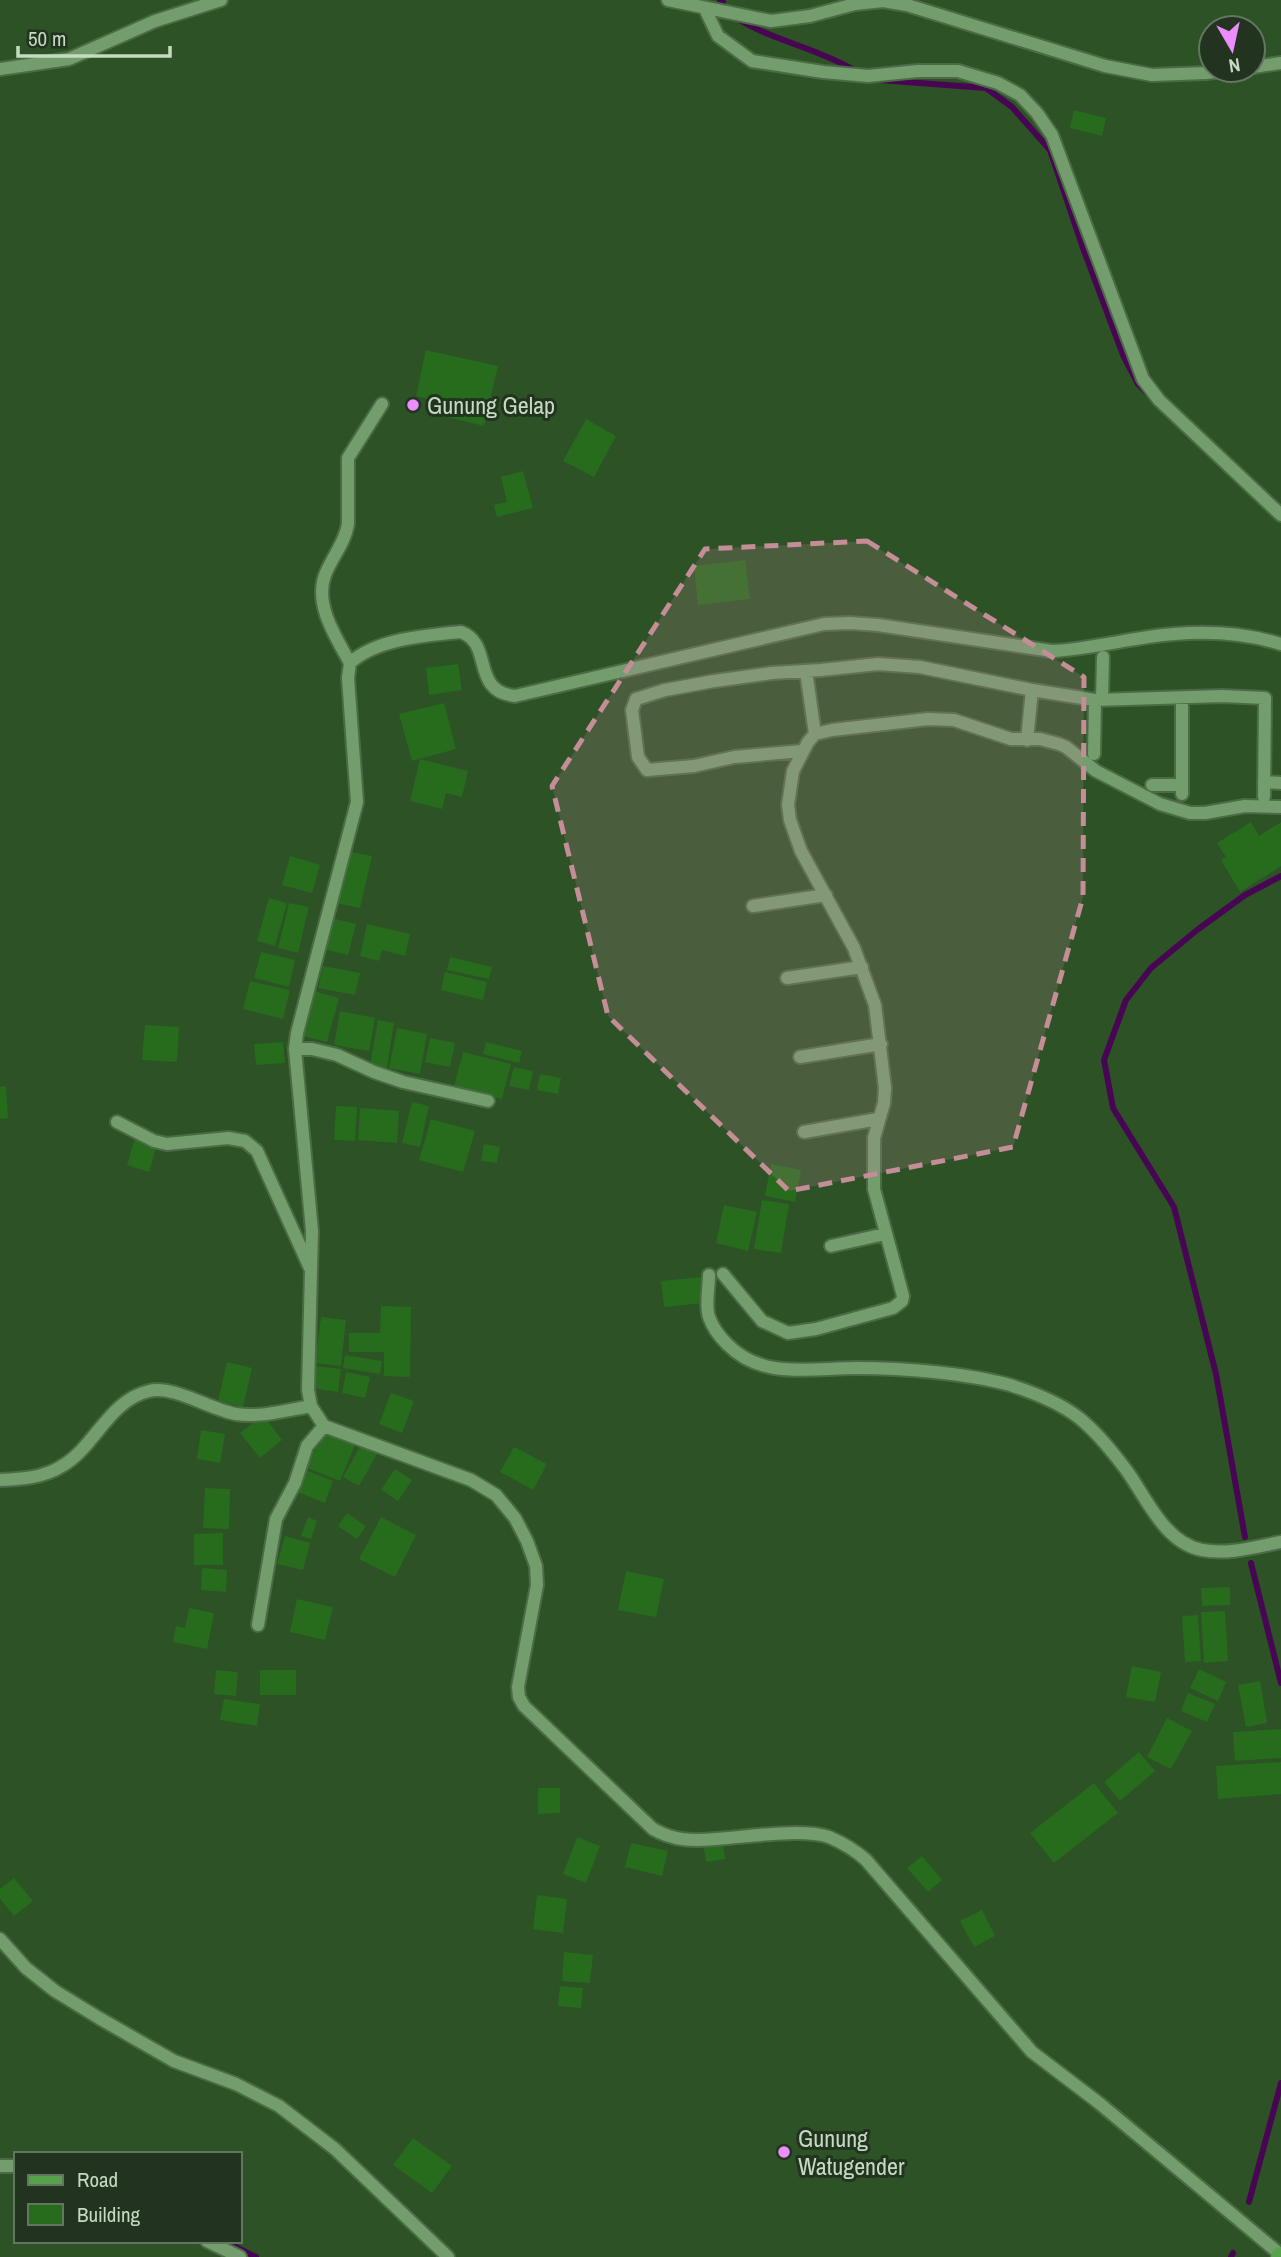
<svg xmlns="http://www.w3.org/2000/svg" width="1281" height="2257" font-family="'Archivo Narrow',sans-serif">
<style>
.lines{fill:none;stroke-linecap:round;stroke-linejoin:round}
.stream{stroke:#480553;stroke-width:6}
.building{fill:#266c1c}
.minor-casing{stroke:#4b6b45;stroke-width:16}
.major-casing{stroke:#4b6b45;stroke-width:21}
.minor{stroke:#739d6d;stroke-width:12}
.major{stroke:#56a24b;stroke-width:18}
.marked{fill:#c48d98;fill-opacity:0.2;stroke:#c48d98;stroke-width:5;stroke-dasharray:14 9;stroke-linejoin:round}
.poi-dot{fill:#eb8dfc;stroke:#22331f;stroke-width:2.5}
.labels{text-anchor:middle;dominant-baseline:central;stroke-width:6;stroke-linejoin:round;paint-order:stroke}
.poi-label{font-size:24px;fill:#c5dbc1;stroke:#22331f;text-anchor:start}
</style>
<rect width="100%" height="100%" fill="#2c5226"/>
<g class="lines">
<path class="stream" d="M720,0L723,2
M738,19C774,41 817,48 854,70
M880,80L986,88L1012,107L1050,150L1083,248L1123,355L1138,384L1149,395
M1245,1537L1216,1374L1174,1207L1113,1108L1104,1060L1126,1000L1151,968L1197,930L1245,895L1281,876
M1251,1563L1281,1683
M1249,2202L1281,2083
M224,2241L256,2257
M1231,2257L1233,2253"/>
</g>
<path class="building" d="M1074,110L1106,118L1102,136L1070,128Z
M426,350L498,366L484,426L430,413L433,400L416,396Z
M586,419L616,436L594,477L563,461Z
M523,471L533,508L497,517L494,505L507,502L501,477Z
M745,560L750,599L698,605L694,566Z
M458,664L462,690L429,695L426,668Z
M444,703L456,749L412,761L399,714Z
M420,759L468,771L462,797L446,793L442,809L410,801Z
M1251,822L1259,836L1281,822V866L1240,892L1221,860L1226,857L1217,843Z
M347,851L372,856L360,908L336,903Z
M290,856L320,865L312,893L282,885Z
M269,898L287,903L275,946L257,941Z
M289,903L309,907L298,953L278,948Z
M331,918L356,924L348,955L323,949Z
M367,924L410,934L405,956L382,950L379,961L360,956Z
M261,952L295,960L289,987L254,978Z
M450,957L492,967L489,979L447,970Z
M323,966L360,973L355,995L318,988Z
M445,972L487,982L483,1000L441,990Z
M250,981L290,990L283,1019L243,1009Z
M314,991L339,998L327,1042L302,1036Z
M340,1011L375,1018L369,1051L334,1045Z
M378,1020L394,1023L387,1068L370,1065Z
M145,1025L179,1027L177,1062L142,1060Z
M397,1028L427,1034L420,1074L389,1068Z
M430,1038L455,1043L450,1067L425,1062Z
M283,1042L285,1063L256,1065L254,1044Z
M486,1042L522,1051L519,1063L483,1054Z
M463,1052L511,1064L502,1099L454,1087Z
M514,1067L533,1071L529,1090L509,1086Z
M540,1074L561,1078L558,1094L537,1090Z
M6,1086L8,1118L0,1119V1087Z
M412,1102L429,1106L420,1147L402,1143Z
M336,1106L357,1107L355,1141L334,1140Z
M360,1108L399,1111L397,1143L358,1140Z
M431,1119L475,1131L463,1172L419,1160Z
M135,1138L157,1144L149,1172L127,1165Z
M484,1144L500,1147L497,1163L481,1161Z
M771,1164L801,1170L795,1202L765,1196Z
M762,1200L789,1204L781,1253L754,1249Z
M724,1205L757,1212L748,1251L716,1243Z
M702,1277L704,1303L664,1307L661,1281Z
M381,1306L411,1307L410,1377L384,1376V1352H349V1333H380Z
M321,1317L346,1320L341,1366L315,1363Z
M345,1355L382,1361L380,1374L343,1368Z
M227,1362L252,1368L243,1407L218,1401Z
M315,1366L341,1369L338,1392L312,1388Z
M346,1372L370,1377L365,1398L342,1393Z
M391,1393L414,1401L402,1433L379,1424Z
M263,1415L282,1440L260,1458L240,1433Z
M201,1430L225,1434L220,1463L197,1459Z
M323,1432L355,1445L340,1481L307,1468Z
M361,1445L377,1454L359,1486L343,1477Z
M514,1447L547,1464L533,1490L500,1472Z
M395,1469L412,1480L398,1501L381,1490Z
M306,1470L333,1481L325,1503L297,1492Z
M205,1488L230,1489L229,1529L203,1528Z
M347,1513L366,1526L357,1539L338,1526Z
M308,1517L317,1521L311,1539L301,1536Z
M381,1517L416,1535L395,1577L359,1559Z
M223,1533V1565H194V1534Z
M285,1536L310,1543L303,1570L277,1564Z
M202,1568L227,1570L226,1592L201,1590Z
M626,1571L664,1579L656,1617L618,1610Z
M1230,1587V1605L1202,1606L1201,1588Z
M297,1599L333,1607L325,1640L290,1632Z
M189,1608L214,1613L207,1649L173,1642L176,1626L185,1628Z
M1225,1611L1228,1661L1204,1663L1201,1612Z
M1198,1615L1201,1661L1185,1662L1182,1616Z
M1132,1666L1161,1672L1155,1702L1126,1697Z
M1199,1669L1226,1682L1218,1701L1190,1688Z
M216,1670L238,1672L236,1696L214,1694Z
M260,1670H296V1695H260Z
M1260,1681L1267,1723L1246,1727L1238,1685Z
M1188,1693L1215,1704L1207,1722L1181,1711Z
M224,1699L260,1704L257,1726L220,1720Z
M1167,1718L1192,1731L1171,1769L1147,1757Z
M1281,1729V1758L1235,1761L1233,1732Z
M1139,1752L1155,1771L1120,1801L1104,1782Z
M1281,1762V1794L1218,1799L1216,1766Z
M1094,1783L1118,1813L1054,1863L1030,1833Z
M538,1788H560V1813L538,1814Z
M577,1837L600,1846L586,1883L563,1874Z
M722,1839L725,1859L706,1862L703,1843Z
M631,1843L668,1851L662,1876L625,1867Z
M922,1856L942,1880L928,1892L907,1868Z
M14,1878L33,1901L14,1916L0,1899V1889Z
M537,1895L567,1899L563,1933L533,1929Z
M982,1910L995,1936L974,1947L960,1921Z
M564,1952L593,1955L590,1983L562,1981Z
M560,1986L583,1988L581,2008L558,2006Z
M413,2138L452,2166L432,2193L393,2165Z"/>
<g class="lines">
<g class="minor-casing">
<path id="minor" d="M668,0L771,21L810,16L855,4L883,1L907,5L1105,66L1152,75L1206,73L1231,70
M705,9L718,36L752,61L823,72L868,76L918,71H958L998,83L1020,95L1037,113L1052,135L1143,379L1159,400L1281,515
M1253,67L1281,63
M0,69L69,59L155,21L221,0
M1281,644C1248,634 1209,631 1174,634C1133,637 1093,649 1052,651L878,625L850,623L824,624L515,696C470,691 494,644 461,632C427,635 376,639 350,663L348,678L357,802L297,1033L295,1049L312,1231L308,1390L311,1406L324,1426L471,1480L496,1495L515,1518L527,1541L536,1566L537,1585L518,1687L519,1697L524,1706L653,1829C674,1841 692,1841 716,1839C746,1837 802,1828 829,1837C843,1843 855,1850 866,1860L1032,2052L1099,2103L1281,2255
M350,663C336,637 314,605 325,575C332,557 345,543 348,524V458L382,404
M806,671L815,734
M1102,700L1103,657
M1027,740L1032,690
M802,751L734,757L694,766L647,770L638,757L632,710L636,699L665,690L714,681L772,673L821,670L878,664L920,667L1032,690L1095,700L1222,696L1265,698L1264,797
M1094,754L1095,700
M1264,782L1281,783
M1152,785H1182
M1182,794V698
M753,906L826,895
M787,978L862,967
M295,1049H312L337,1055L374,1072L403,1082L488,1101
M800,1057L881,1044
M117,1122L154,1141L167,1144L228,1138L245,1141L257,1151L310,1268
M804,1132L878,1119
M831,1246L885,1234
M723,1274L762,1321L788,1333L816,1329L893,1308L902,1301L903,1296L874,1189V1138L884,1103L885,1088L875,1005L854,948L801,851L790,820L788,805L793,771L808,742L815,734L832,730L928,719L954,720L1011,739H1040L1059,744L1066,747L1096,771L1160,804L1190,813H1205L1245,806L1281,807
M709,1275C709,1287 705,1306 709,1317C712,1326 720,1337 727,1344C762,1380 811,1368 857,1368C903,1368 966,1373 1010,1385C1035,1393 1066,1405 1085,1423C1101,1437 1115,1455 1127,1471C1147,1499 1165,1543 1202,1550C1228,1555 1255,1547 1281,1542
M0,1480C21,1479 43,1478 62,1466C96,1446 108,1401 149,1391C174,1385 211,1410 236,1414C260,1418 288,1410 311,1406
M258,1625L276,1519L295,1483L307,1446L324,1426
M0,1939L26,1968L55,1991L99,2018L174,2061L236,2084L279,2106L335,2149L448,2257
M0,2166H16
M207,2241L240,2257"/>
</g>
<g class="major-casing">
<path id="major" d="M1280,2257L1281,2256"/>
</g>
<use href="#minor" class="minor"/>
<use href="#major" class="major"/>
</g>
<path class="marked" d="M867,541L1084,677L1083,897L1013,1147L789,1191L608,1016L552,786L705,549Z"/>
<g class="poi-dot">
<circle cx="413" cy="405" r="7"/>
<circle cx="784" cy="2152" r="7"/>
</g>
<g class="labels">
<g class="poi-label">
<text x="427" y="405">Gunung Gelap</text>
<text x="798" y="2138">Gunung<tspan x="798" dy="28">Watugender</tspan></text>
</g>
</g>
<rect x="14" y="2152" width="228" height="91" fill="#22331f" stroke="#637660" stroke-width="2"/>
<rect x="28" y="2175" width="35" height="10" fill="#56a24b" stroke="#637660" stroke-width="2"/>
<text x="77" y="2187" font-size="21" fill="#c5dbc1">Road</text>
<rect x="28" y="2204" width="35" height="21" fill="#266c1c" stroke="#637660" stroke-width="2"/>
<text x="77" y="2222" font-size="21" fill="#c5dbc1">Building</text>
<g transform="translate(1232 49) rotate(171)"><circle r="33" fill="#22331f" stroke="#637660" stroke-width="2"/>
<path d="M0-5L12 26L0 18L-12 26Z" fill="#eb8dfc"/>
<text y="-10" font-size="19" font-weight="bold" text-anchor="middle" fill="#c5dbc1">N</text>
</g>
<path d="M18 46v10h152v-10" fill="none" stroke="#c5dbc1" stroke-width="3.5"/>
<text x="28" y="46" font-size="21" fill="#c5dbc1" stroke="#22331f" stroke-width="5" paint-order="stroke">50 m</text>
</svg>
